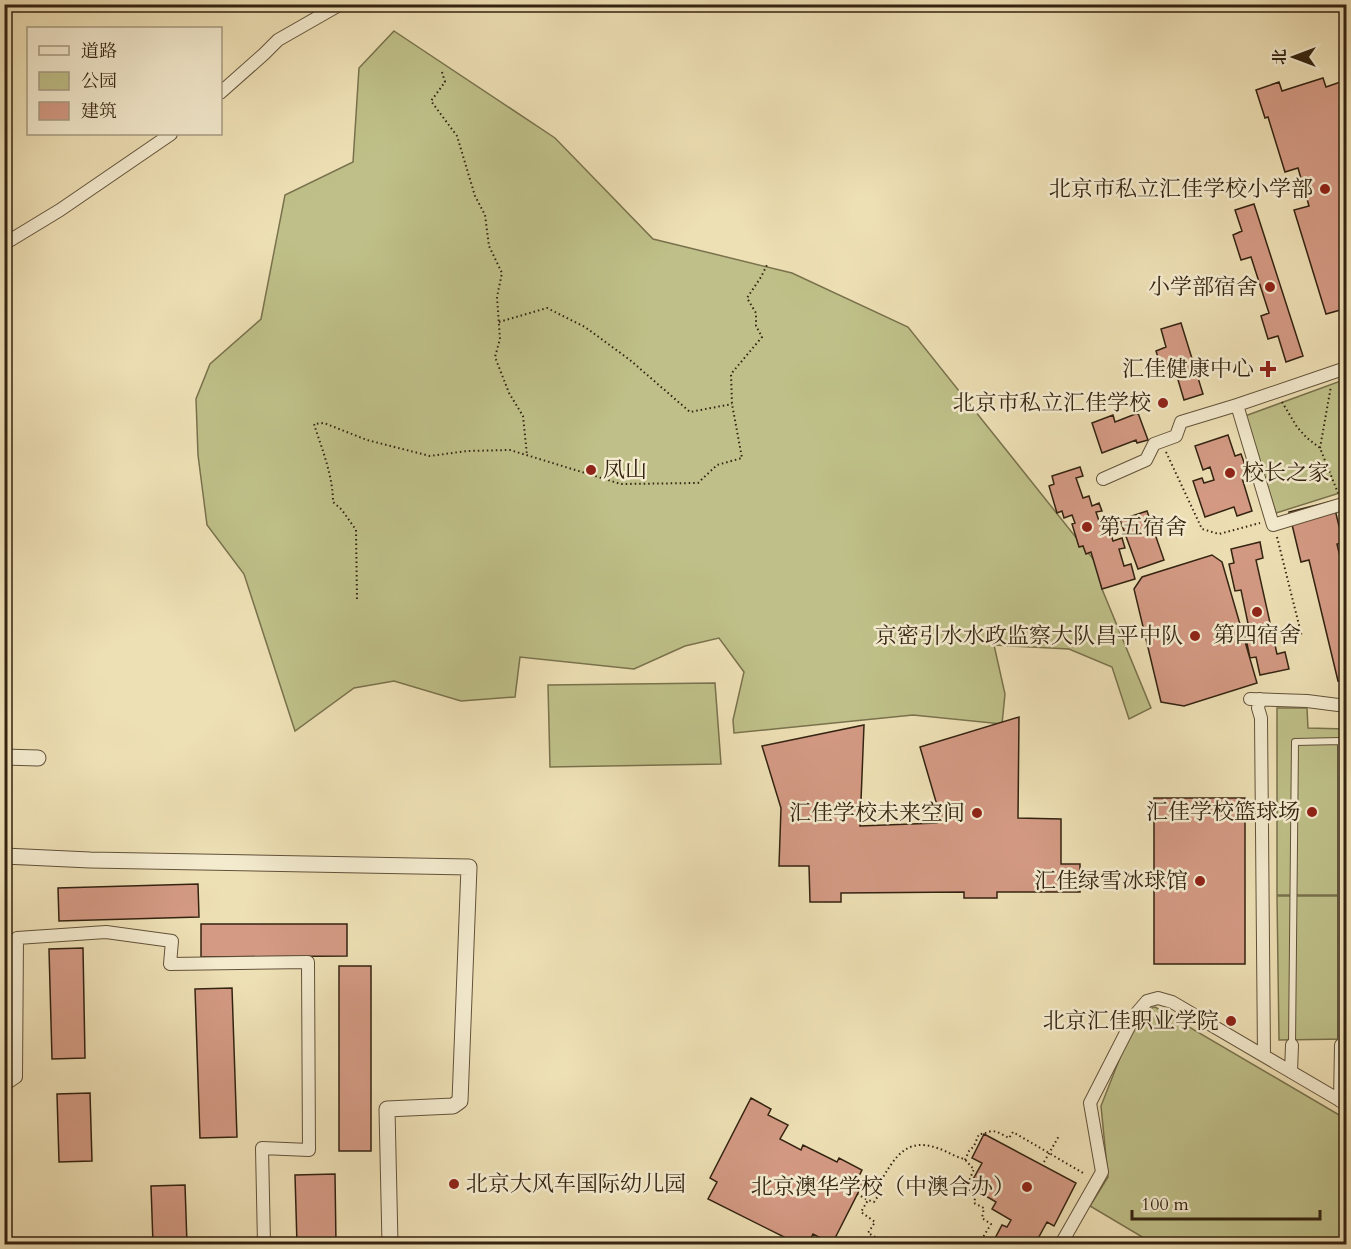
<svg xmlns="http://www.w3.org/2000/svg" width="1351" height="1249" font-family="Cardo,'Noto Serif SC',serif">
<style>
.green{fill:#bfc089;stroke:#79724d;stroke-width:1.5}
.building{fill:#d49a84;stroke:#332311;stroke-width:1.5}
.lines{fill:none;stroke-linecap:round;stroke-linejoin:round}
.service-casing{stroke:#62523a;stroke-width:8}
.minor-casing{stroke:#62523a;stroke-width:14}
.tertiary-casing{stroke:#62523a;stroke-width:17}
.path{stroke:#332311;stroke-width:2;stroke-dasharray:1.5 3;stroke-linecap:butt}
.service{stroke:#f4ebcf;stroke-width:6}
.minor{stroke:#f4ebcf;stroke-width:12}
.tertiary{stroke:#f4ebcf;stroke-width:15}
.poi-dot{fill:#8f2418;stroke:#f4ebcf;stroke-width:2}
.labels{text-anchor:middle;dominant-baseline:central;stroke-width:5;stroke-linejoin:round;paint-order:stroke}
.poi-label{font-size:22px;fill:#332311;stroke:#f4ebcf;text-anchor:end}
</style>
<rect width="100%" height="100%" fill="#eee0b5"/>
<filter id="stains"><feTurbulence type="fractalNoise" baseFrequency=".00333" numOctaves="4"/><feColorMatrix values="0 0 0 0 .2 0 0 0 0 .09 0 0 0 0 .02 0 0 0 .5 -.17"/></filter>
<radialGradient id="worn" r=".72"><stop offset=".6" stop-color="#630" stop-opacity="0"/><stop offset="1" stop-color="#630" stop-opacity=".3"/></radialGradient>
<path class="green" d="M394,31L555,138L653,239L792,273L908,327L1098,565L1102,589L1151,708L1129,719L1112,667L1069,649L994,645L1005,694L1002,724L913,715L734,733L733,720L744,672L719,638L685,646L634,669L520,657L515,697L461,701L394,681L354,688L295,731L244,574L207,525L198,455L196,399L210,364L261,319L285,195L353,162L359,68Z
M1346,379V491L1276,513L1245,416Z
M715,683L721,764L550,767L548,685Z
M1277,708H1307L1308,728L1346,729V895H1277Z
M1277,896H1346V1039L1279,1040Z
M1155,1007L1346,1119V1244H1154L1090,1206L1108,1177L1101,1106L1138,1012Z"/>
<path class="building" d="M1323,78L1326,87L1346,80V299L1341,301L1344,309L1326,314L1294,210L1309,206L1298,168L1285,172L1268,117L1265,118L1256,90L1279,82L1282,91Z
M1254,204L1303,356L1286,362L1278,336L1268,339L1261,316L1269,313L1251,257L1241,260L1233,235L1242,231L1235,210Z
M1181,323L1203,394L1184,400L1176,373L1164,377L1156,351L1166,347L1161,329Z
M1138,413L1148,440L1137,443L1136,440L1102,453L1092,423L1113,415L1115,422Z
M1228,435L1235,456L1241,454L1249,476L1242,478L1252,511L1237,516L1234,507L1205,517L1193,481L1202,478L1204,483L1214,480L1210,467L1203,470L1195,446Z
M1080,467L1083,476L1076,478L1083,498L1089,496L1092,506L1099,503L1102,511L1096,512L1103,533L1110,531L1113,541L1122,538L1125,548L1119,549L1124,566L1131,564L1135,579L1102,589L1091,552L1086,554L1083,546L1079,547L1072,524L1075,523L1072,515L1064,518L1062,511L1057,513L1049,486L1054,484L1052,476Z
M1333,501L1343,543L1337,544L1346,581V679L1338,681L1309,560L1301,562L1289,512Z
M1147,511L1164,560L1138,569L1120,520Z
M1260,542L1263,558L1256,560L1277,654L1285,652L1289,669L1260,675L1256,657L1250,658L1245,634L1250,633L1241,590L1235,591L1229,564L1234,563L1231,549Z
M1212,555L1222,562L1257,683L1184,706L1161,702L1134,589L1142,577Z
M1019,717L1018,818L1061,819V864H1080V892H997V898H964V892L841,893V902H810L809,866H779L781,808L762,746L864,725L860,826L937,823V805L920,747Z
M1154,798H1245V964H1154Z
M198,884L199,917L59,921L58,888Z
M201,924H347V956L201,957Z
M83,948L85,1058L52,1059L49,949Z
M339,966H371V1151H339Z
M232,988L237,1137L200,1138L195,989Z
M90,1093L92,1161L59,1162L57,1094Z
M751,1098L771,1109L768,1115L788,1125L780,1139L801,1150L803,1145L837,1162L839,1158L862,1170L857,1180L863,1183L832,1244L813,1234L808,1244H798L708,1199L717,1182L710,1178Z
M984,1134L1076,1183L1054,1226L1047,1222L1035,1244H992L1002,1225L1007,1227L1011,1220L992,1209L996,1202L984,1195L986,1191L971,1183L982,1163L972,1158Z
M335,1174L336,1244H297L295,1175Z
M185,1185L187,1244H153L151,1186Z"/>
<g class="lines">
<g class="service-casing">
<path id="service" d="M1292,1045L1295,742L1341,741V1045"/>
</g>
<g class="minor-casing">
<path id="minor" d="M220,93L264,54L278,40L341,4
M4,244L60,210L171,134
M1346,368L1237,405L1273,525L1346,503
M1103,479L1146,460L1154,444L1176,436L1181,422L1237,405
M1250,699L1307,701L1346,706
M1260,699L1258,708L1261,718L1264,1056
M1291,1072L1292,1045
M4,1085L16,1077L17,938L106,932L172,941L170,964L308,962L309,1150L262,1148L264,1244
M1340,1101L1341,1045
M1061,1244L1102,1172L1090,1103L1135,1015L1147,1001L1158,998L1172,1002L1346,1104"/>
</g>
<g class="tertiary-casing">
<path id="tertiary" d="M4,757L38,758
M4,856L90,860L469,867L460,1101L453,1106L387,1109L390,1244"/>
</g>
<path class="path" d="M442,72L445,82L431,101L457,136L475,196L485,215L489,246L502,273L497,297L500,339L495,357L509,393L523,416L527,455
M499,322L547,308L585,327L630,360L690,412L732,404
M1282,402L1297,427L1307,438L1320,448L1338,493
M1320,448L1331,386
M1166,452L1202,529L1219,534L1260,523
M1277,537L1302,637
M357,599L356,530L342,510L333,502C333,476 322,449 314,424L324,423L367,440L430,456L467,451L510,450L621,484L698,483L717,465L742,458L732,404L731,374L762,337L756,326V313L747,298L761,277L768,263
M965,1160L969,1151L974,1146L979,1134C984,1134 987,1132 992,1131C998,1131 1004,1136 1009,1138L1013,1132L1083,1173
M1044,1162L1059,1136
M857,1194L868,1200
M887,1244L868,1233L875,1222L861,1212L868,1200L874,1202L878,1196L874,1193C897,1153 907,1130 955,1156C958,1157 961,1158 964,1159C968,1162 970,1166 974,1169L966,1188L976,1194L974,1203L984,1208L982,1218L991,1224L979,1244"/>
<use href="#service" class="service"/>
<use href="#minor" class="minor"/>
<use href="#tertiary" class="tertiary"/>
</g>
<g class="poi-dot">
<circle cx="1325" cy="189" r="6"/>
<circle cx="1270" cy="287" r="6"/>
<path d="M1265 360h6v6h6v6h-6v6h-6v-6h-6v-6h6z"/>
<circle cx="1163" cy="403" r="6"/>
<circle cx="591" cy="470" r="6"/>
<circle cx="1230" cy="473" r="6"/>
<circle cx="1087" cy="527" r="6"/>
<circle cx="1257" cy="612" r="6"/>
<circle cx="1195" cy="636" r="6"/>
<circle cx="1312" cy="812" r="6"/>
<circle cx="977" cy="813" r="6"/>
<circle cx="1200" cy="881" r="6"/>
<circle cx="1231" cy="1021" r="6"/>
<circle cx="454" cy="1184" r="6"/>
<circle cx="1027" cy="1187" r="6"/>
</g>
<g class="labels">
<g class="poi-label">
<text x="1313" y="189">北京市私立汇佳学校小学部</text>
<text x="1258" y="287">小学部宿舍</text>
<text x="1254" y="369">汇佳健康中心</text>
<text x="1151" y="403">北京市私立汇佳学校</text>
<text x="603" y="470" text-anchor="start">凤山</text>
<text x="1242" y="473" text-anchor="start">校长之家</text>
<text x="1099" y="527" text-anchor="start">第五宿舍</text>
<text x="1257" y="635" text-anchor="middle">第四宿舍</text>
<text x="1183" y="636">京密引水水政监察大队昌平中队</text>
<text x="1300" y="812">汇佳学校篮球场</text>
<text x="965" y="813">汇佳学校未来空间</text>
<text x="1188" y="881">汇佳绿雪冰球馆</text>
<text x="1219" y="1021">北京汇佳职业学院</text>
<text x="466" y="1184" text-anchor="start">北京大风车国际幼儿园</text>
<text x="1015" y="1187">北京澳华学校（中澳合办）</text>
</g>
</g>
<rect width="1351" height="1249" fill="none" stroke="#eee0b5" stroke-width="24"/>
<rect x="6" y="6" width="1339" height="1237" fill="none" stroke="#332311" stroke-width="3"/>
<rect x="12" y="12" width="1327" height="1225" fill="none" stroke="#332311" stroke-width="1.5"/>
<rect x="27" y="27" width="195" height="108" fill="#f4ebcf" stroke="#a79b83" stroke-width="1.5"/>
<rect x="39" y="46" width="30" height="9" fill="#f4ebcf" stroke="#a79b83" stroke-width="1.5"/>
<text x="81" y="57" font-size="18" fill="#332311">道路</text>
<rect x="39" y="72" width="30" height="18" fill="#bfc089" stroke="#a79b83" stroke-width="1.5"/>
<text x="81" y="87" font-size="18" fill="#332311">公园</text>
<rect x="39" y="102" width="30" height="18" fill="#d49a84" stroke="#a79b83" stroke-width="1.5"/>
<text x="81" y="117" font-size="18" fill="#332311">建筑</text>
<g transform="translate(1294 57) rotate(270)" stroke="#f4ebcf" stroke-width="4.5" paint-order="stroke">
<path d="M0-4.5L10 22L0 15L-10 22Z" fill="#332311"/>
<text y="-9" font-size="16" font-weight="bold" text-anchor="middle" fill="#332311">北</text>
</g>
<path d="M1132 1210v9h188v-9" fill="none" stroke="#332311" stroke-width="3"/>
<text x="1141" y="1210" font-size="18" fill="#332311" stroke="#f4ebcf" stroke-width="4.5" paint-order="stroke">100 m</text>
<rect width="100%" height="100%" filter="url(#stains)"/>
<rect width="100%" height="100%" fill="url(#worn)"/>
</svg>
